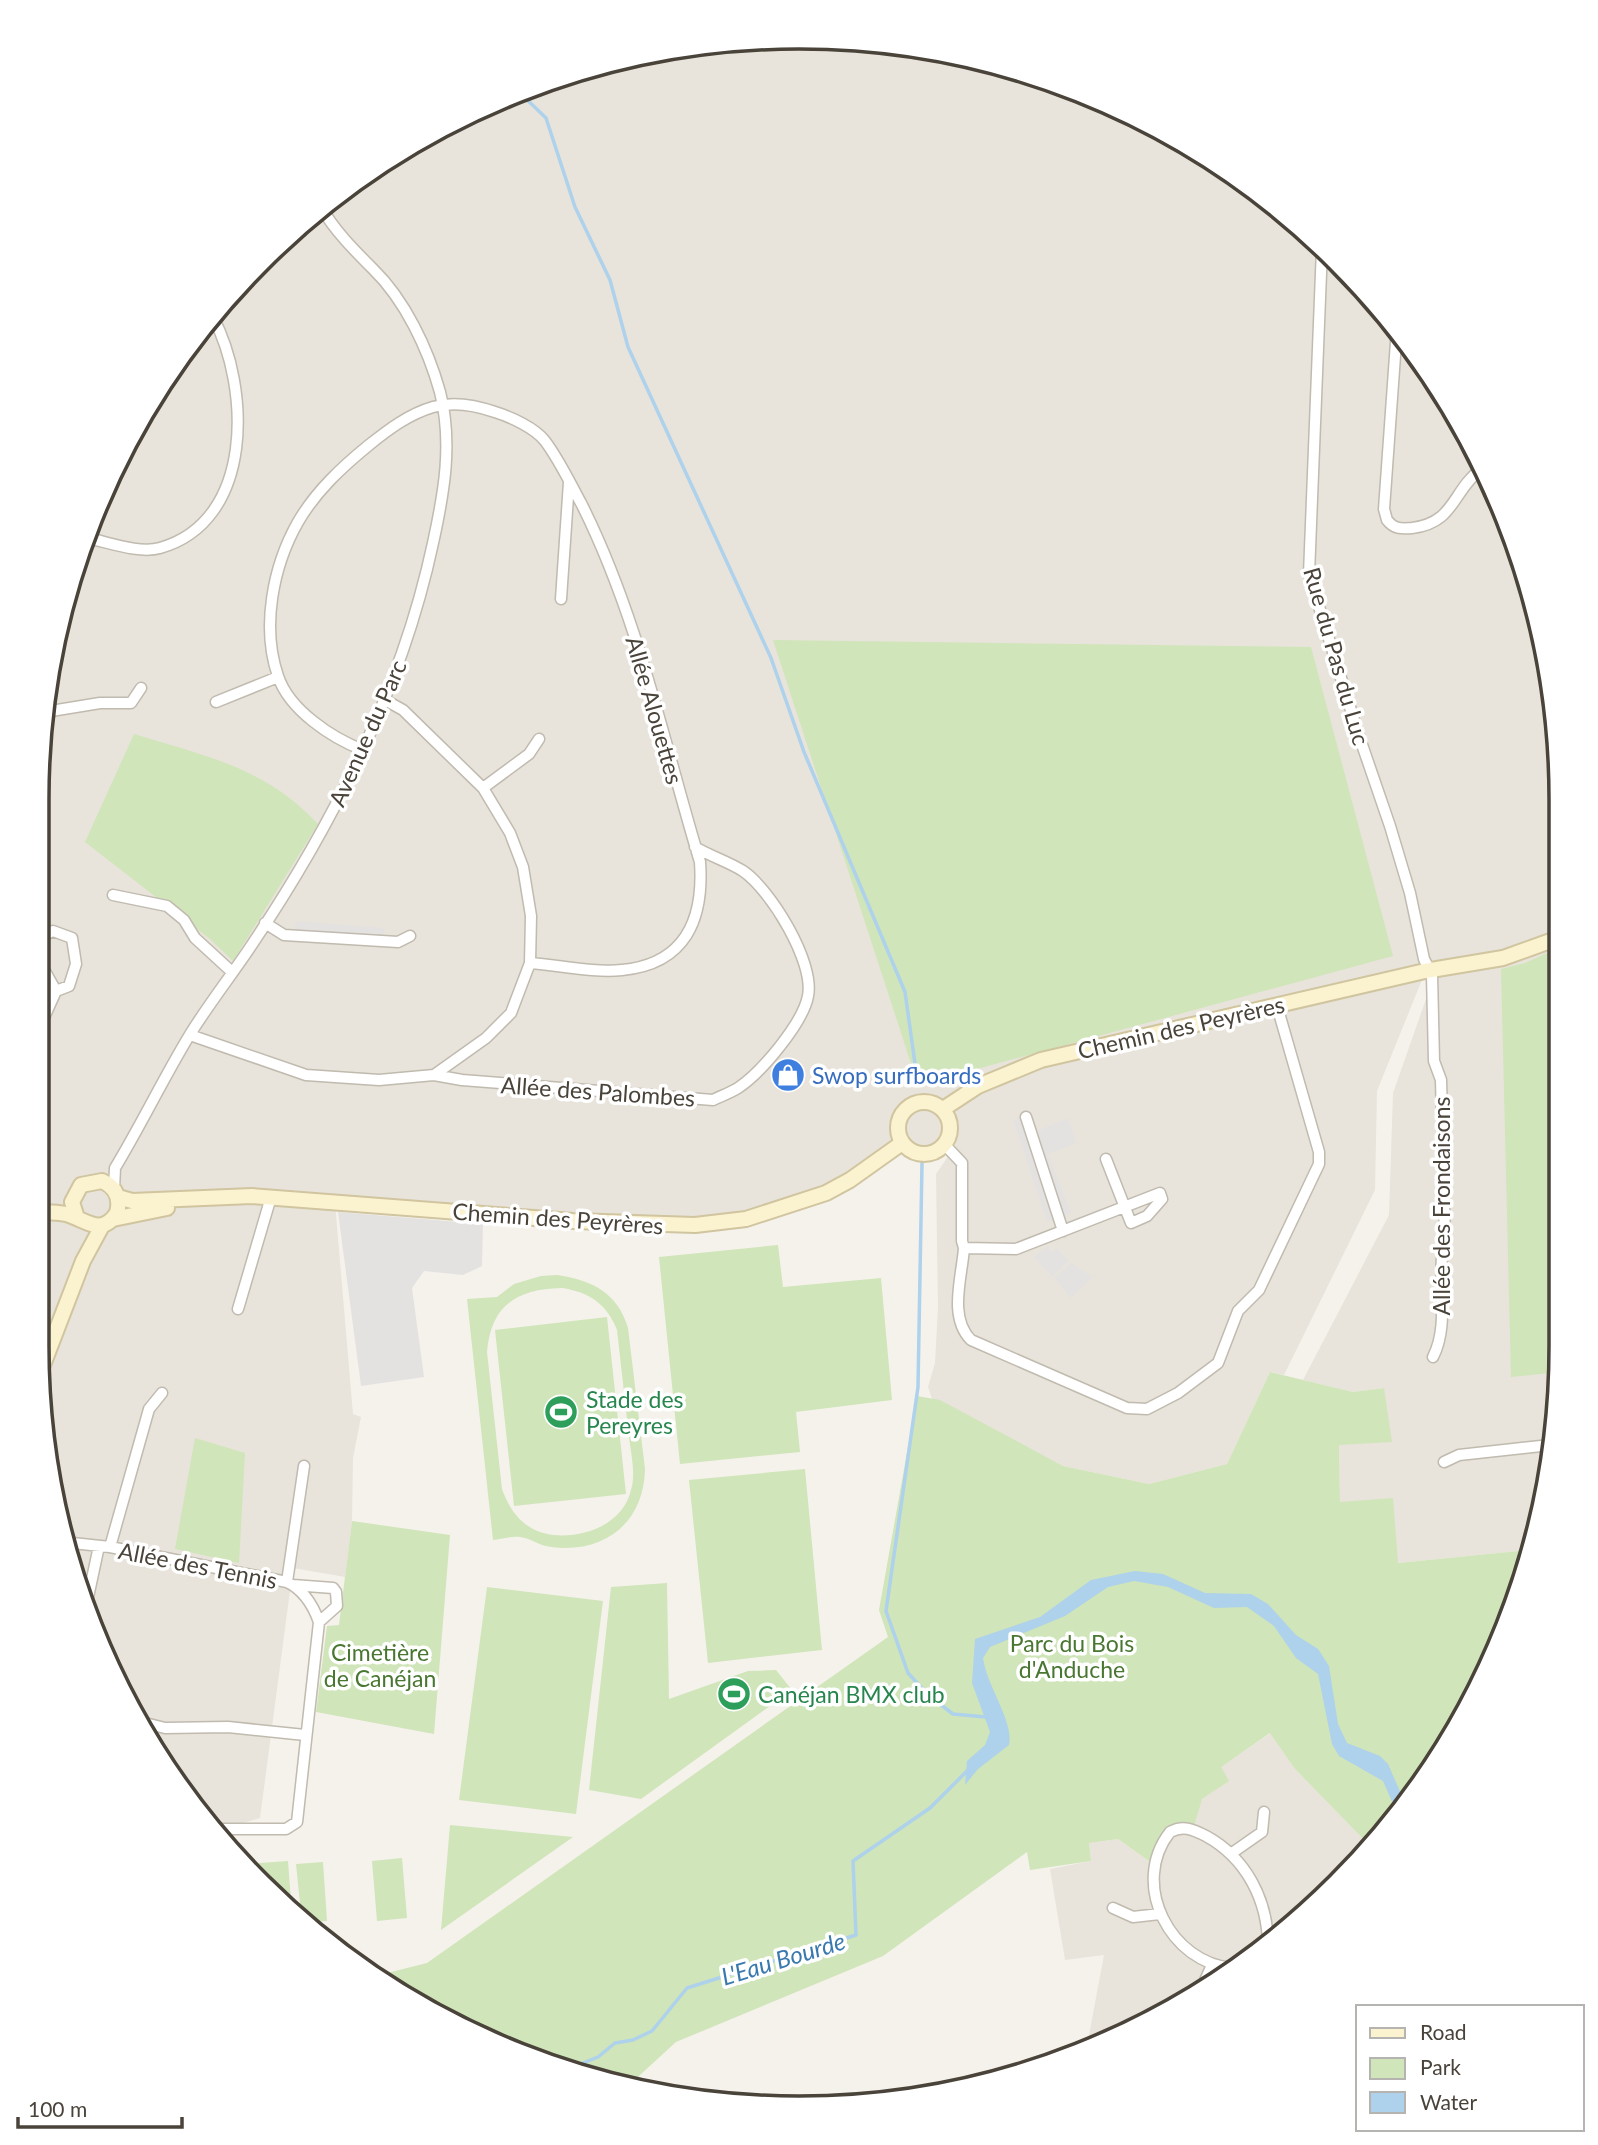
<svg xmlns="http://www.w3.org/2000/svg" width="1598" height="2145" font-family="Lato,sans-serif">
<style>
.residential{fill:#e8e4db}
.green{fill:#d0e5b9;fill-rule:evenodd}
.parking{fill:#e4e2e0}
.water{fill:#aed1ec}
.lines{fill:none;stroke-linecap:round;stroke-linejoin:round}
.stream{stroke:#aed1ec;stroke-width:3.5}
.street-casing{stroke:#c0baaf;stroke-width:13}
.secondary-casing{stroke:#d0c59f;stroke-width:18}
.street{stroke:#fff;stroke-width:10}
.secondary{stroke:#fbf2d0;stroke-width:14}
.labels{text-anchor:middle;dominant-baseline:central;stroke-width:7;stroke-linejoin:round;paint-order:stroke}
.street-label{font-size:23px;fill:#49433a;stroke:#fff}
.shop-label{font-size:23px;fill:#366cbe;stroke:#fff;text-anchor:start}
.leisure-label{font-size:23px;fill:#27864d;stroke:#fff;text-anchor:start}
.park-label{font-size:23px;fill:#497731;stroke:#fff}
.water-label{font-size:24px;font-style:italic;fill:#3a79ae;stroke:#fff}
.rim{fill:none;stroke:#49433a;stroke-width:3.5}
</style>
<rect width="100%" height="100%" fill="#f5f2ec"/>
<path class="residential" d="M750,38L899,43L1044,77L1180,139L1302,226L1404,335L1503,508L1555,699L1560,1396L1529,1550L1398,1563L1340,1502L1339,1445L1384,1388L1353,1392L1303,1380L1389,1215L1393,1093L1439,962L1430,960L1377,1091L1375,1190L1284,1375L1270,1372L1227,1464L1149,1484L1063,1466L932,1399L928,1387L935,1363L938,1307L936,1174L951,1152L944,1144L923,1154L902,1143L850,1180L724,1223L335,1203L353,1414L361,1417L353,1458L352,1521L345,1577L293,1568L260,1818L214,1831L195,1810L139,1727L63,1544L37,1346L38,750L63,602L115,462L165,375L260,260L335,194L462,115L602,63Z
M1271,1733L1295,1769L1372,1848L1263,1951L1080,2053L1089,2035L1104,1955L1065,1960L1050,1869L1091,1861L1089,1843L1118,1839L1149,1861L1202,1799L1228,1781L1220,1767Z"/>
<path class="green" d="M773,640L1311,647L1393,956L918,1085Z
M134,734C205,756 265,767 318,824L233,961L210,939L85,842Z
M1556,949L1559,1372L1511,1377L1501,969L1525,963Z
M778,1245L783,1287L881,1278L892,1400L796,1412L800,1452L680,1464L659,1257Z
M557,1275C592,1280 618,1293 628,1328L645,1469C644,1523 604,1554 551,1547C540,1546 530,1538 520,1537C512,1536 501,1539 493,1540L467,1299L497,1297L514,1284L541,1276ZM562,1288C589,1292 607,1304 617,1330C621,1366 625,1401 629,1437C631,1454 636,1474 631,1490C623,1524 585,1538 554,1535C526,1532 511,1514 502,1489L487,1352C491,1305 517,1289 562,1288Z
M607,1317L626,1494L514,1506L495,1330Z
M1270,1372L1353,1392L1384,1388L1392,1442L1339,1445L1340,1502L1393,1498L1398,1563L1529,1550L1521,1591L1459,1727L1372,1848L1295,1769L1270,1733L1221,1767L1229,1781L1202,1799L1194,1826L1177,1828L1157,1860L1149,1861L1118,1839L1089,1843L1091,1861L1030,1870L1027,1852L883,1956L676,2042L628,2086L462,2029L379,1975L427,1963L888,1637L879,1610L917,1396L940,1400L1063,1466L1149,1484L1227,1464Z
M195,1438L245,1453L239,1563L175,1549Z
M805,1469L822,1650L708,1663L689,1480Z
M352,1521L450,1535L434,1734L316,1712L327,1626L339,1625Z
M667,1583L669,1699L748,1671L776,1670L792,1690L641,1799L589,1790L611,1587Z
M487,1587L603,1601L576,1814L459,1800Z
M450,1825L573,1837L441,1930Z
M402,1858L407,1918L377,1921L372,1861Z
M288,1861L292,1915L261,1881L259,1863Z
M323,1862L327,1921L302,1923L296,1864Z"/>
<path class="parking" d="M296,921L384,928V936L294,929Z
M1030,1114L1037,1131L1068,1118L1077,1143L1048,1154L1071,1213L1047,1222L1013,1120Z
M338,1212L483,1224L482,1266L463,1275L424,1271L412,1288L424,1377L361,1386Z
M1047,1246L1052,1252L1057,1248L1069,1261L1052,1277L1034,1257Z
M1071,1263L1093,1277L1071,1298L1054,1278Z"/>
<path class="water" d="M1135,1571L1163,1574L1205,1593L1251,1594L1268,1604L1296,1635L1318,1649L1329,1666L1338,1724L1347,1743L1380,1756L1388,1764L1405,1803L1397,1813L1383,1781L1339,1756L1332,1744L1318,1674L1296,1658L1274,1626L1247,1607L1214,1608L1168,1587L1134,1581L1108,1587L1065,1616L990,1647L983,1658C987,1687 1014,1721 1009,1745L978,1769L965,1785L967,1761L985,1745L990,1732L972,1683L975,1639L1040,1617L1091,1580Z"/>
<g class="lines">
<path class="stream" d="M520,93L546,118L575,207L610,280L628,347L771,658L804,752L905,992L918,1085
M922,1163L918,1387L886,1611L908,1673L928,1695L953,1714L986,1717V1714
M573,2067L598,2057L615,2043L633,2040L652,2031L687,1988L856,1935L853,1861L930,1808L969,1769"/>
<g class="street-casing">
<path id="street" d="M1322,248L1309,574L1357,730L1390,826L1410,893L1424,959L1432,975L1434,1061L1441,1080L1445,1239C1435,1277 1451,1322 1433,1357
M1397,328L1384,509L1387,520C1394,529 1401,529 1412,528C1455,523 1452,491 1481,469
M87,538C108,542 139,554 160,548C255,521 250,387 213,317
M561,599L569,482
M216,702L278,677
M45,712L100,703H131L141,688
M363,750C332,738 289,710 278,676C261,627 273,566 298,522C316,491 342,467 369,445C389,429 409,414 433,407C454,401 475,405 495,412C511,417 535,428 545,441C560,461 570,483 582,505C638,617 664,743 700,862C704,919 686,964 622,970C593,973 559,965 530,963
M483,788L529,754L539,739
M113,895L167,906L184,920L195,938L232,972
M265,923L284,935L398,942L410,936
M38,959L56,991
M38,1031L56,991L69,986L76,964L72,938L53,931L38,938
M190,1035L306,1075L379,1080L434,1075L486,1038L511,1013L530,963L531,916L523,867L510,833L483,788L403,710L385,700
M434,1075L462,1080L713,1100C721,1096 730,1093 738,1088C761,1073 803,1023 808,996C815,962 770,889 743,871C729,862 710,856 695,847
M1026,1117L1063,1231
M944,1144L962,1163V1241L964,1248C962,1277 948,1317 971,1340L1127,1408L1147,1409L1178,1393L1218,1363L1238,1311L1259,1290L1319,1164V1152L1277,1006
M114,1189L115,1168C141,1125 163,1079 189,1036C208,1005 231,976 251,946C334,823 402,688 433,543C444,493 453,443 440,392C428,349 405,300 373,269C354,250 334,230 321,207
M964,1248L1016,1249L1160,1193L1162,1199L1147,1216L1131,1223L1106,1159
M238,1309L271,1197
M1444,1462L1459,1455L1550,1445
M63,1542L110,1547L287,1582C304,1590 313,1605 319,1622L297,1822L286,1829H212
M110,1547L149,1409L162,1393
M287,1582L304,1466
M293,1585L333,1588L336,1592L337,1606L319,1622
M87,1602L99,1546
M137,1721L165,1728L228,1727L305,1735
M1232,1853L1262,1832L1264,1812
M1113,1908L1133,1917L1160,1914
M1233,1968C1171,1964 1129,1884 1170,1832C1183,1825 1192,1829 1206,1836C1246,1858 1268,1900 1268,1946
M1203,1985L1212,1965"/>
</g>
<g class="secondary-casing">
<path id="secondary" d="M898 1128a26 26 0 1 1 52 0a26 26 0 1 1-52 0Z
M943,1109L978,1086L1041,1060L1425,971L1503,958L1556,939
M118,1197L132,1201L252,1196L573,1221L695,1225L746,1219L826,1193L850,1180L902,1143
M37,1211C47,1213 57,1212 66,1214C87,1220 101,1237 117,1213C121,1198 116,1187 102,1181L81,1185L72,1202L77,1218
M113,1219L167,1208
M40,1373L83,1261L102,1226"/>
</g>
<use href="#street" class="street"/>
<use href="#secondary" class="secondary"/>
</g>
<defs>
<g id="shop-disc" transform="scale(1.75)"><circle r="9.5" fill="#3f7fe0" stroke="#fff"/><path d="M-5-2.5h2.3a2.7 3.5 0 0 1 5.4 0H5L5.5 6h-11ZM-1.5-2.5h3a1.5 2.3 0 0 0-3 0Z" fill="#fff"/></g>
<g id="stadium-disc" transform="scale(1.75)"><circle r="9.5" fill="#2e9e5b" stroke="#fff"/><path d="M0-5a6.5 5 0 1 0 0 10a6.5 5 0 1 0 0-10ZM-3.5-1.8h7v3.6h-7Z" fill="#fff"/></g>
</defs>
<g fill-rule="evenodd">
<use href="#shop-disc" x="788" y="1075"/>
<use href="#stadium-disc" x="561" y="1412"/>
<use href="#stadium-disc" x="734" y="1694"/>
</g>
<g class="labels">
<g class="street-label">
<text transform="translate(1337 656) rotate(74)">Rue du Pas du Luc</text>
<text transform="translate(655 710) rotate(74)">Allée Alouettes</text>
<text transform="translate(367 733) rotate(-66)">Avenue du Parc</text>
<text transform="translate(1181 1027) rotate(-13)">Chemin des Peyrères</text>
<text transform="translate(598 1091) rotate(4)">Allée des Palombes</text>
<text transform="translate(1441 1206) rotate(-90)">Allée des Frondaisons</text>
<text transform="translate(558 1218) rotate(4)">Chemin des Peyrères</text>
<text transform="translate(198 1565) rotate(11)">Allée des Tennis</text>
</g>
<g class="shop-label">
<text x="812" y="1075">Swop surfboards</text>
</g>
<g class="leisure-label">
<text x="586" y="1399">Stade des<tspan x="586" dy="26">Pereyres</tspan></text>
<text x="758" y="1694">Canéjan BMX club</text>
</g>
<g class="park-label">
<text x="1072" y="1643">Parc du Bois<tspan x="1072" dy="26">d'Anduche</tspan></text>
<text x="380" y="1652">Cimetière<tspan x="380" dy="26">de Canéjan</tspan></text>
</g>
<g class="water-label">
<text transform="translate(783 1958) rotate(-17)">L'Eau Bourde</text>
</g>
</g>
<path d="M0 0H1598V2145H0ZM799 49H799A750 750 0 0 1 1549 799V1346A750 750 0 0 1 799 2096H799A750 750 0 0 1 49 1346V799A750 750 0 0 1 799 49Z" fill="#fff" fill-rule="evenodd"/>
<path class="rim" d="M799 49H799A750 750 0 0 1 1549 799V1346A750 750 0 0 1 799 2096H799A750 750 0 0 1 49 1346V799A750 750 0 0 1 799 49Z"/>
<rect x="1356" y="2005" width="228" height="126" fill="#ffffff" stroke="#b6b4b0" stroke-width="2"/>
<rect x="1370" y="2028" width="35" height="10" fill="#fbf2d0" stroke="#b6b4b0" stroke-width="2"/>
<text x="1420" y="2040" font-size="21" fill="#49433a">Road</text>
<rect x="1370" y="2058" width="35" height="21" fill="#d0e5b9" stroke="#b6b4b0" stroke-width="2"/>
<text x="1420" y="2075" font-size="21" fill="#49433a">Park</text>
<rect x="1370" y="2092" width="35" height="21" fill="#aed1ec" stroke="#b6b4b0" stroke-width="2"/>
<text x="1420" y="2110" font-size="21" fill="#49433a">Water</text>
<path d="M18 2117v10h164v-10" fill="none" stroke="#49433a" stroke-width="3.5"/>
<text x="28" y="2117" font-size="21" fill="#49433a" stroke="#ffffff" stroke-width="5" paint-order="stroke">100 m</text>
</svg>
